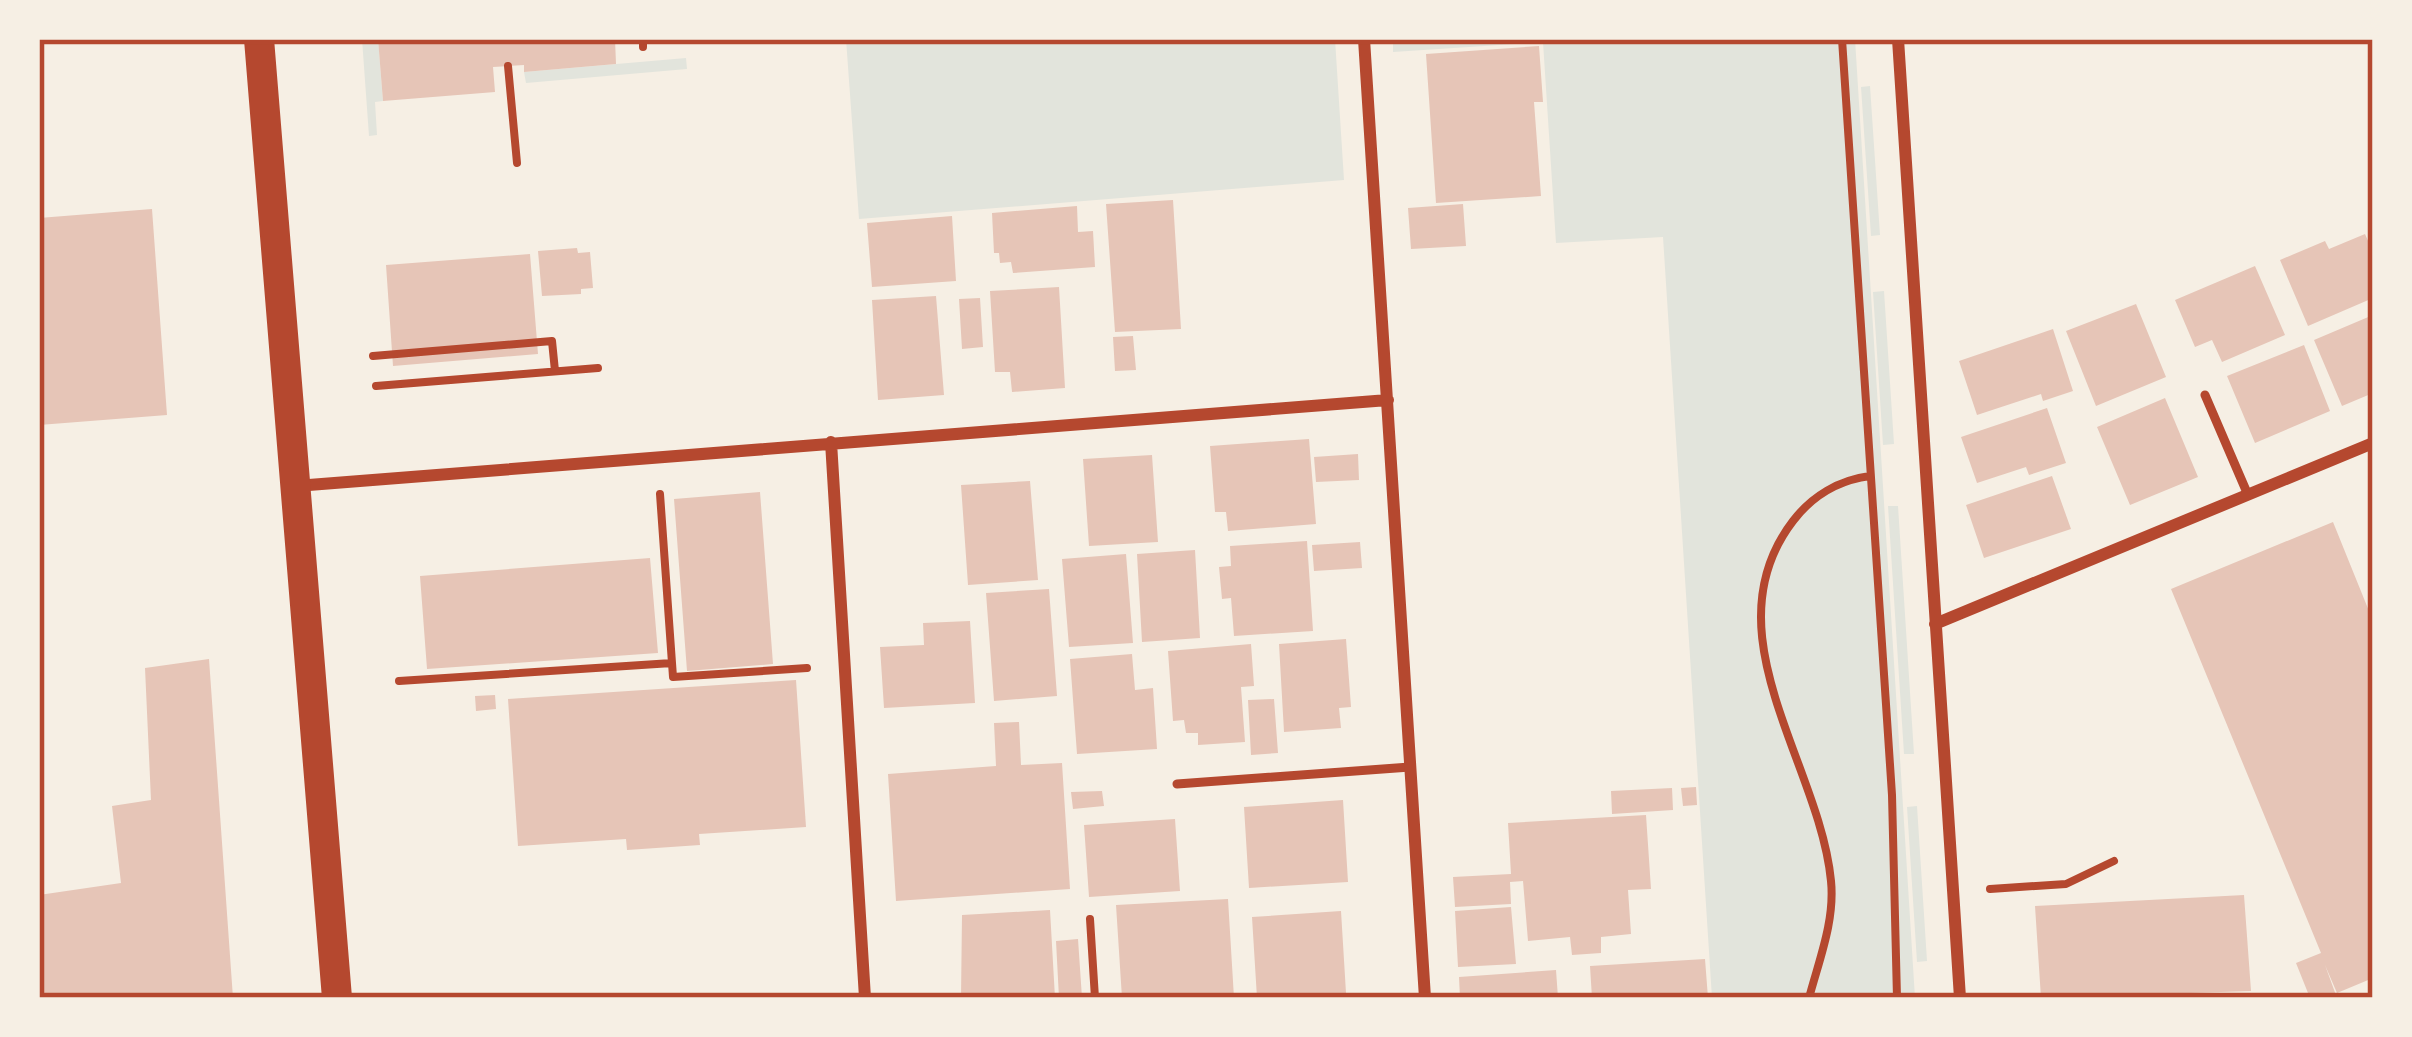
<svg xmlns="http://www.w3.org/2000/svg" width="2412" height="1037" font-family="Ubuntu,sans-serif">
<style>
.green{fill:#e2e4dc}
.building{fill:#e6c5b7}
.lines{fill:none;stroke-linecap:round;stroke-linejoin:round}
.path{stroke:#b5482f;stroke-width:8}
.service{stroke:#b5482f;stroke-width:9}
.minor{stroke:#b5482f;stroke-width:12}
.primary{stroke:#b5482f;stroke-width:30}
.neatline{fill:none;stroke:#b5482f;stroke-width:4.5}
</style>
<rect width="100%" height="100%" fill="#f6efe4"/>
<path class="green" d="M362,39H378L383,101L375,102L377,135L369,136Z
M846,39H1335L1344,180L859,219Z
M1393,39H1855L1915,998H1712L1663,237L1556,243L1543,42L1393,52Z
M686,58L687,69L526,83L524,72Z
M1870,86L1880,235L1871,236L1861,87Z
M1884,291L1894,444L1883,445L1873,292Z
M1888,506H1898L1914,754H1904Z
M1917,806L1927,961L1917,962L1907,807Z"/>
<path class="building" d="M378,39H615L616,64L524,72V65L493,67L495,92L383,101Z
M1539,46L1543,102H1534L1541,196L1436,203L1426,54Z
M1173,200L1181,329L1115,332L1106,204Z
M1463,204L1466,246L1411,249L1408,208Z
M1077,206L1078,232L1093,231L1095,267L1013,273L1011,262L1000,263L999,253H994L992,213Z
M152,209L167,415L39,425V218Z
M952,216L956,281L872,287L867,223Z
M2365,234L2373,252V298L2308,326L2280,260L2325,241L2329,249Z
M577,248L578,253L590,252L593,288L581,289V294L542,296L538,251Z
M530,254L538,354L393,366L386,265Z
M2255,266L2285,335L2222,362L2212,340L2195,347L2175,300Z
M1059,287L1065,388L1012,392L1010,372H995L990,291Z
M936,296L944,395L878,400L872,300Z
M980,298L983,347L962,349L959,299Z
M2136,304L2166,377L2096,406L2066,331Z
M2373,315V393L2342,406L2314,340Z
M2053,329L2073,391L2043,401L2041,394L1977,415L1959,361Z
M1133,336L1136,370L1115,371L1113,337Z
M2304,345L2330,411L2255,443L2227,376Z
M2165,398L2198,477L2130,505L2097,427Z
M2047,408L2066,463L2029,475L2026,467L1977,483L1961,437Z
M1309,439L1316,524L1228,531L1226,512H1215L1210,446Z
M1358,454L1359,480L1316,482L1314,457Z
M1152,455L1158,542L1089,546L1083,459Z
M2052,476L2071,529L1984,558L1966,505Z
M1030,481L1038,580L968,585L961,485Z
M760,492L773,664L687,671L674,499Z
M2333,522L2373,621V978L2337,993L2325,965L2337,998H2310L2296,963L2321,953L2171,589Z
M1307,541L1313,631L1234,636L1231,598L1222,599L1219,567L1231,566L1230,546Z
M1360,542L1362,568L1314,571L1312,545Z
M1195,550L1200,638L1142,642L1137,554Z
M1126,554L1133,643L1069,647L1062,559Z
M650,558L658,653L427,669L420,576Z
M1049,589L1057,696L994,701L986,593Z
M970,621L975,703L884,708L880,647L924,645L923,623Z
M1346,639L1351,707L1339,708L1341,728L1284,732L1279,644Z
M1251,644L1254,686L1241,687L1245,742L1198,745V733H1186L1184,720L1173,721L1168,651Z
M1132,654L1135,690L1153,688L1157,749L1077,754L1070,659Z
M209,659L233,998H39V895L121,883L112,806L151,800L145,668Z
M796,680L806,827L699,834L700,845L627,850L626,839L518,846L508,699Z
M495,695L496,709L476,711L475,696Z
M1274,699L1278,753L1251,755L1248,700Z
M1019,722L1021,765L1062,763L1070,889L896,901L888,774L996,766L994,723Z
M1696,787L1697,805L1683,806L1681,788Z
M1672,788L1673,810L1612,814L1611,791Z
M1102,791L1104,806L1073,809L1071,792Z
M1343,800L1348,882L1249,888L1244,807Z
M1646,815L1651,889L1628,890L1631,934L1601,937V953L1572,955L1570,937L1528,941L1523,881L1510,882L1511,904L1455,907L1453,877L1511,874L1508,823Z
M1175,819L1180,891L1089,897L1084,825Z
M2244,895L2251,991L2041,998L2035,906Z
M1228,899L1234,998H1122L1116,905Z
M1511,907L1516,964L1458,967L1455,911Z
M1050,910L1055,998H961L962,915Z
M1341,911L1346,993H1336L1337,998H1257L1252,917Z
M1078,939L1082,998H1059L1056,941Z
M1705,959L1708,998H1592L1590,966Z
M1556,970L1558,998H1460L1459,977Z"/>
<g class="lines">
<path class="path" d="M643,39V47
M1842,39L1892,795L1897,998
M508,66L517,163
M373,356L552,341L555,371
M376,386L598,368
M672,663L673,677L807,668
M399,681L672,663L660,494
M1990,889L2066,884L2114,861
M1090,919L1095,998
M1809,998C1819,960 1835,921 1831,881C1820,764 1707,633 1793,521C1812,496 1839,480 1870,476"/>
<path class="service" d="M2205,395L2248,495
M1177,784L1410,767"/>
<path class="minor" d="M1364,39L1425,998
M1898,39L1960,998
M831,442L865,998
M296,486L1388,400
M1935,624L2373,443"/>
<path class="primary" d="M259,39L337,998"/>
</g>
<rect width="2412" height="1037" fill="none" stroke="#f6efe4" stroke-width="84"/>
<rect x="42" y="42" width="2328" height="953" class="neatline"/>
</svg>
